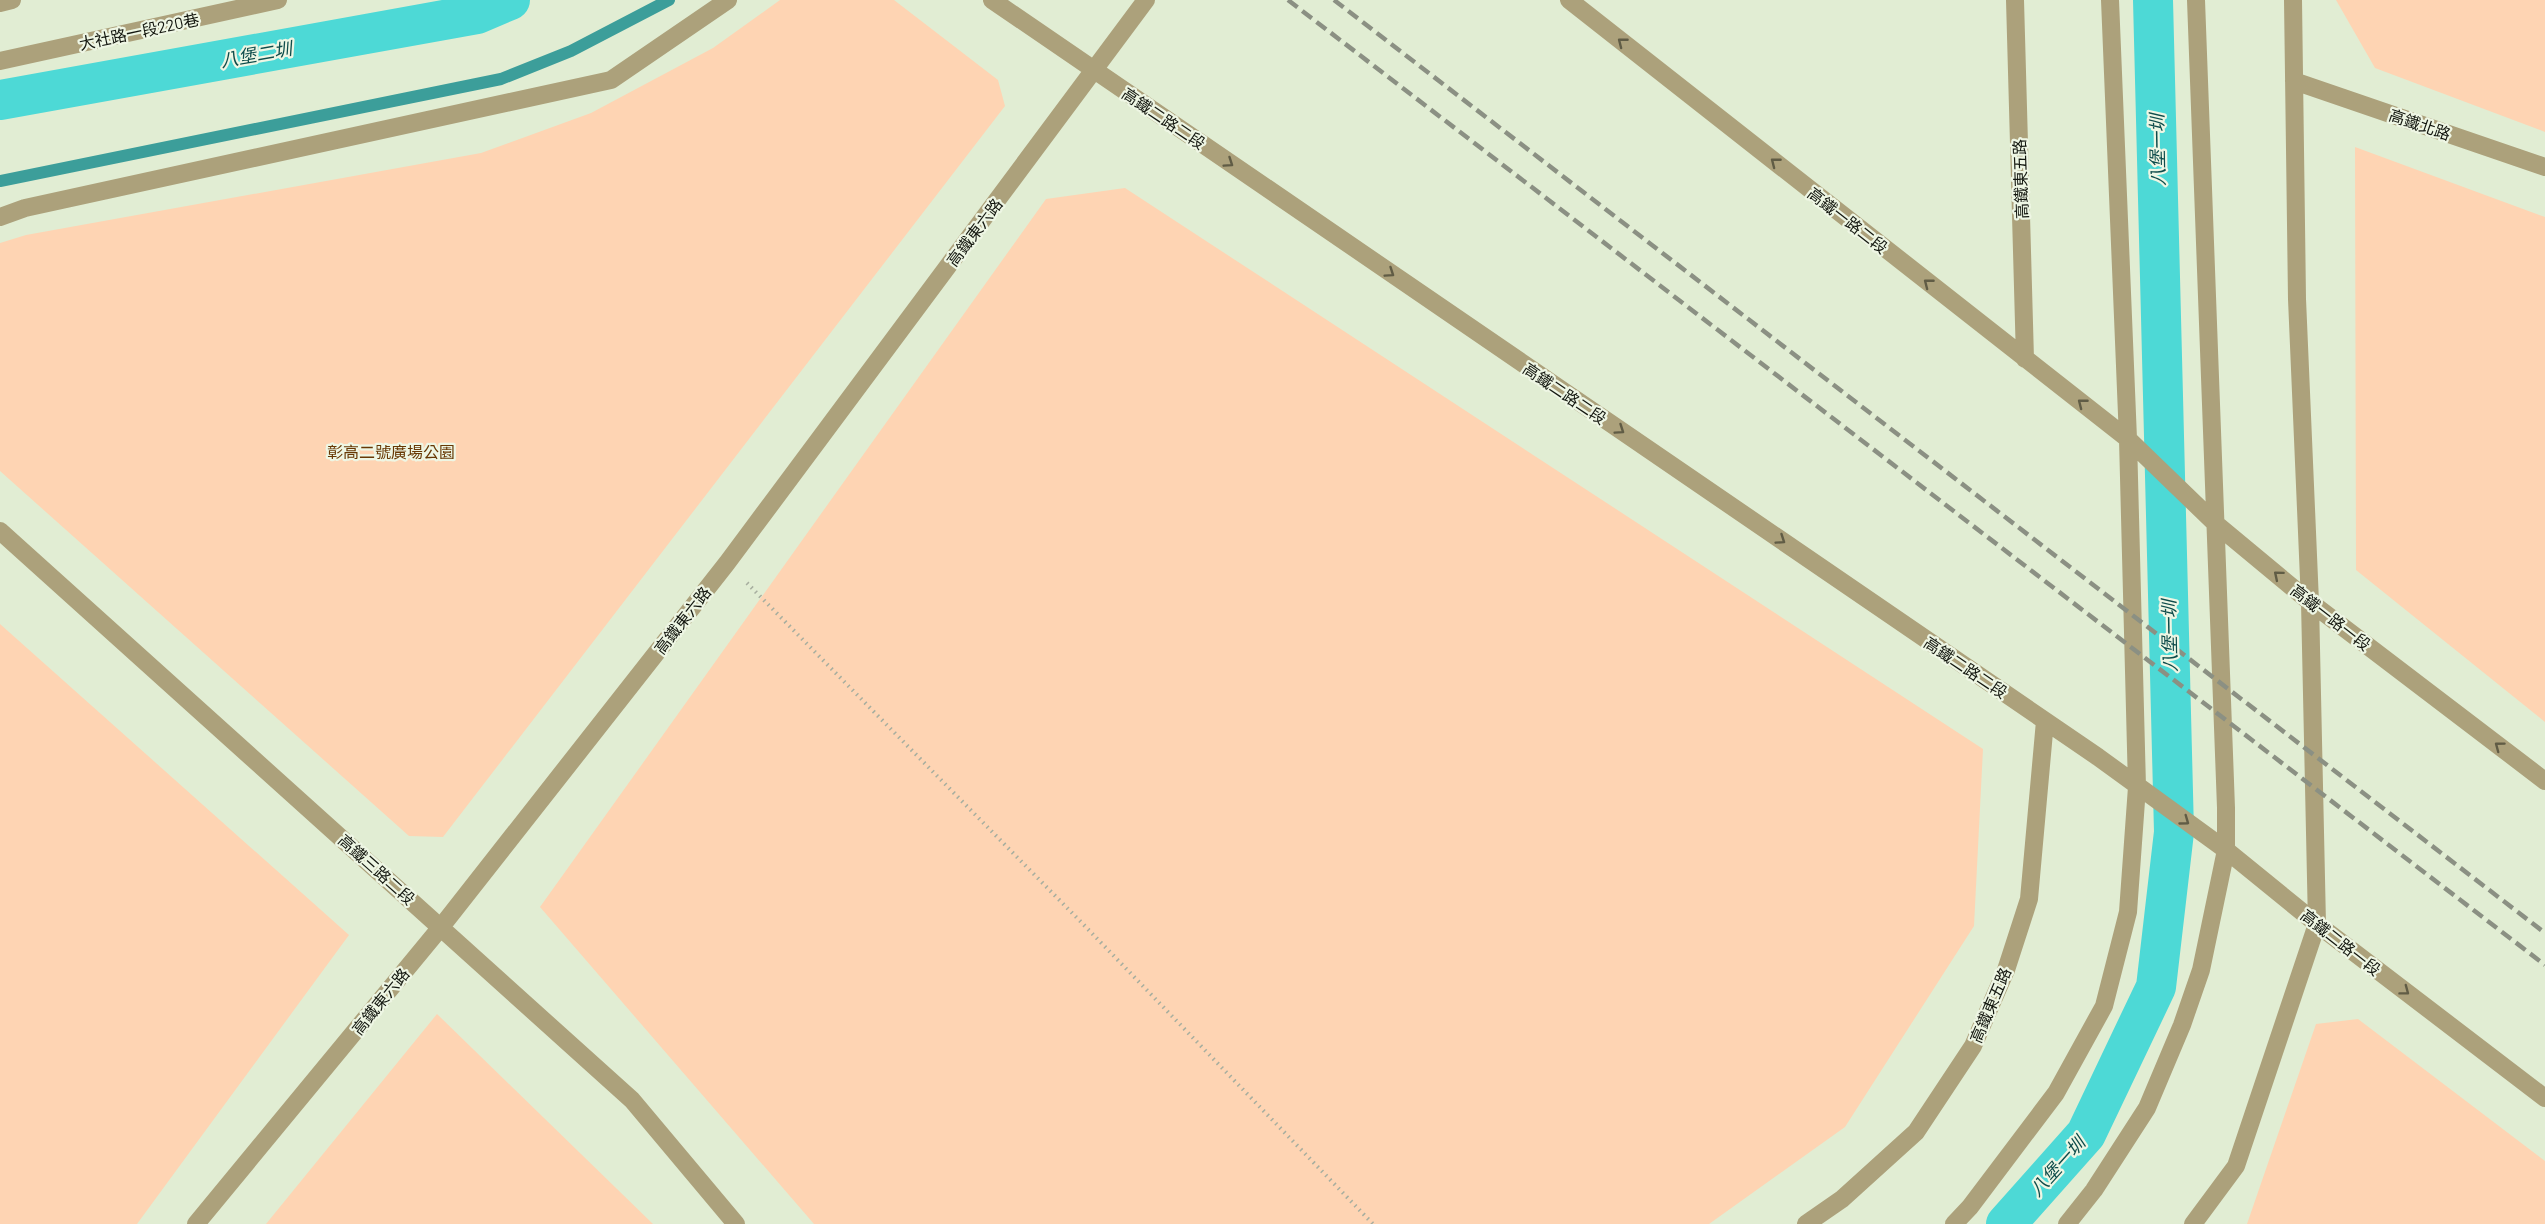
<svg xmlns="http://www.w3.org/2000/svg" width="2545" height="1224" font-family="Barlow,'Noto Sans TC',sans-serif">
<style>
.built{fill:#e1edd3}
.green{fill:#fed4b3}
.lines{fill:none;stroke-linecap:round;stroke-linejoin:round}
.stream{stroke:#3c9e9a;stroke-width:12}
.canal{stroke:#4dd9d6;stroke-width:40}
.path{stroke:#a7ae9f;stroke-width:4;stroke-dasharray:1.5 4.5;stroke-linecap:butt}
.minor{stroke:#aca17b;stroke-width:18}
.rail{stroke:#8b9083;stroke-width:4.5;stroke-dasharray:12 6;stroke-linecap:butt}
.oneway{stroke:#605c45}
.labels{text-anchor:middle;dominant-baseline:central;stroke-width:4.5;stroke-linejoin:round;paint-order:stroke}
.street-label{font-size:16px;fill:#13160f;stroke:#eef6e4}
.park-label{font-size:16px;fill:#673804;stroke:#eef6e4}
.water-label{font-size:18px;font-style:italic;fill:#0e4c4b;stroke:#eef6e4}
</style>
<rect width="100%" height="100%" fill="#eef6e4"/>
<path class="built" d="M0,0H2545V1224H0Z"/>
<path class="green" d="M780,0H894L998,80L1005,106L443,837L409,836L0,471V243L26,235L481,153L591,113L713,48Z
M2336,0H2545V132L2375,68Z
M2355,147L2545,217V722L2356,570Z
M1125,188L1983,749L1974,926L1845,1127L1709,1224H814L540,907L1046,199Z
M0,624L349,935L137,1224H0Z
M437,1014L653,1224H266Z
M2358,1019L2545,1161V1224H2247L2316,1024Z"/>
<g class="lines">
<path class="stream" d="M0,181L501,79L571,51L669,0"/>
<path class="canal" d="M0,100L477,14L510,0
M2006,1224L2086,1134L2156,987L2174,832L2153,0"/>
<path class="path" d="M747,583L1082,923L1373,1224"/>
<path class="minor" d="M992,0L2098,757L2226,850L2317,924L2545,1098
M1569,0L2128,439L2216,524L2310,602L2545,781
M2015,0L2025,359
M0,3L12,0
M0,61L278,0
M2294,81L2545,167
M0,217L25,208L611,80L728,0
M0,531L632,1100L736,1224
M196,1224L441,927L727,563L1146,0
M1806,1224L1842,1199L1916,1132L1973,1046L2006,970L2029,899L2045,721
M1954,1224L1970,1207L2056,1093L2104,1006L2128,912L2137,787L2128,439L2110,0
M2067,1224L2094,1190L2147,1108L2182,1025L2201,970L2226,850V808L2196,0
M2193,1224L2236,1166L2317,924L2310,602L2297,299L2293,0"/>
<path class="rail" d="M1288,0L2545,965
M1334,0L2545,933"/>
</g>
<defs><path id="oneway-chevron" d="M-2-3.5L2.5 0L-2 3.5" fill="none" stroke-width="1.6" stroke-linecap="round" stroke-linejoin="round" transform="scale(1.5)"/></defs>
<g class="oneway">
<use href="#oneway-chevron" transform="translate(1622 42) rotate(-142)"/>
<use href="#oneway-chevron" transform="translate(1775 162) rotate(-142)"/>
<use href="#oneway-chevron" transform="translate(1229 163) rotate(34)"/>
<use href="#oneway-chevron" transform="translate(1390 273) rotate(34)"/>
<use href="#oneway-chevron" transform="translate(1928 283) rotate(-142)"/>
<use href="#oneway-chevron" transform="translate(2082 403) rotate(-142)"/>
<use href="#oneway-chevron" transform="translate(1620 430) rotate(34)"/>
<use href="#oneway-chevron" transform="translate(1781 540) rotate(34)"/>
<use href="#oneway-chevron" transform="translate(2278 575) rotate(-140)"/>
<use href="#oneway-chevron" transform="translate(2499 746) rotate(-143)"/>
<use href="#oneway-chevron" transform="translate(2185 821) rotate(36)"/>
<use href="#oneway-chevron" transform="translate(2405 991) rotate(37)"/>
</g>
<g class="labels">
<g class="street-label">
<text transform="translate(139 31) rotate(-12)">大社路一段220巷</text>
<text transform="translate(1164 118) rotate(34)">高鐵二路二段</text>
<text transform="translate(2420 124) rotate(19)">高鐵北路</text>
<text transform="translate(2020 179) rotate(-92)">高鐵東五路</text>
<text transform="translate(1848 220) rotate(38)">高鐵一路二段</text>
<text transform="translate(974 232) rotate(-53)">高鐵東六路</text>
<text transform="translate(1565 393) rotate(34)">高鐵二路二段</text>
<text transform="translate(2331 617) rotate(38)">高鐵一路一段</text>
<text transform="translate(682 620) rotate(-52)">高鐵東六路</text>
<text transform="translate(1966 667) rotate(34)">高鐵二路二段</text>
<text transform="translate(377 869) rotate(42)">高鐵三路二段</text>
<text transform="translate(2341 942) rotate(38)">高鐵二路一段</text>
<text transform="translate(380 1001) rotate(-51)">高鐵東六路</text>
<text transform="translate(1990 1005) rotate(-67)">高鐵東五路</text>
</g>
<g class="park-label">
<text x="391" y="451">彰高二號廣場公園</text>
</g>
<g class="water-label">
<text transform="translate(256 54) rotate(-10)">八堡二圳</text>
<text transform="translate(2157 150) rotate(-91)">八堡一圳</text>
<text transform="translate(2169 636) rotate(-91)">八堡一圳</text>
<text transform="translate(2057 1166) rotate(-48)">八堡一圳</text>
</g>
</g>
</svg>
